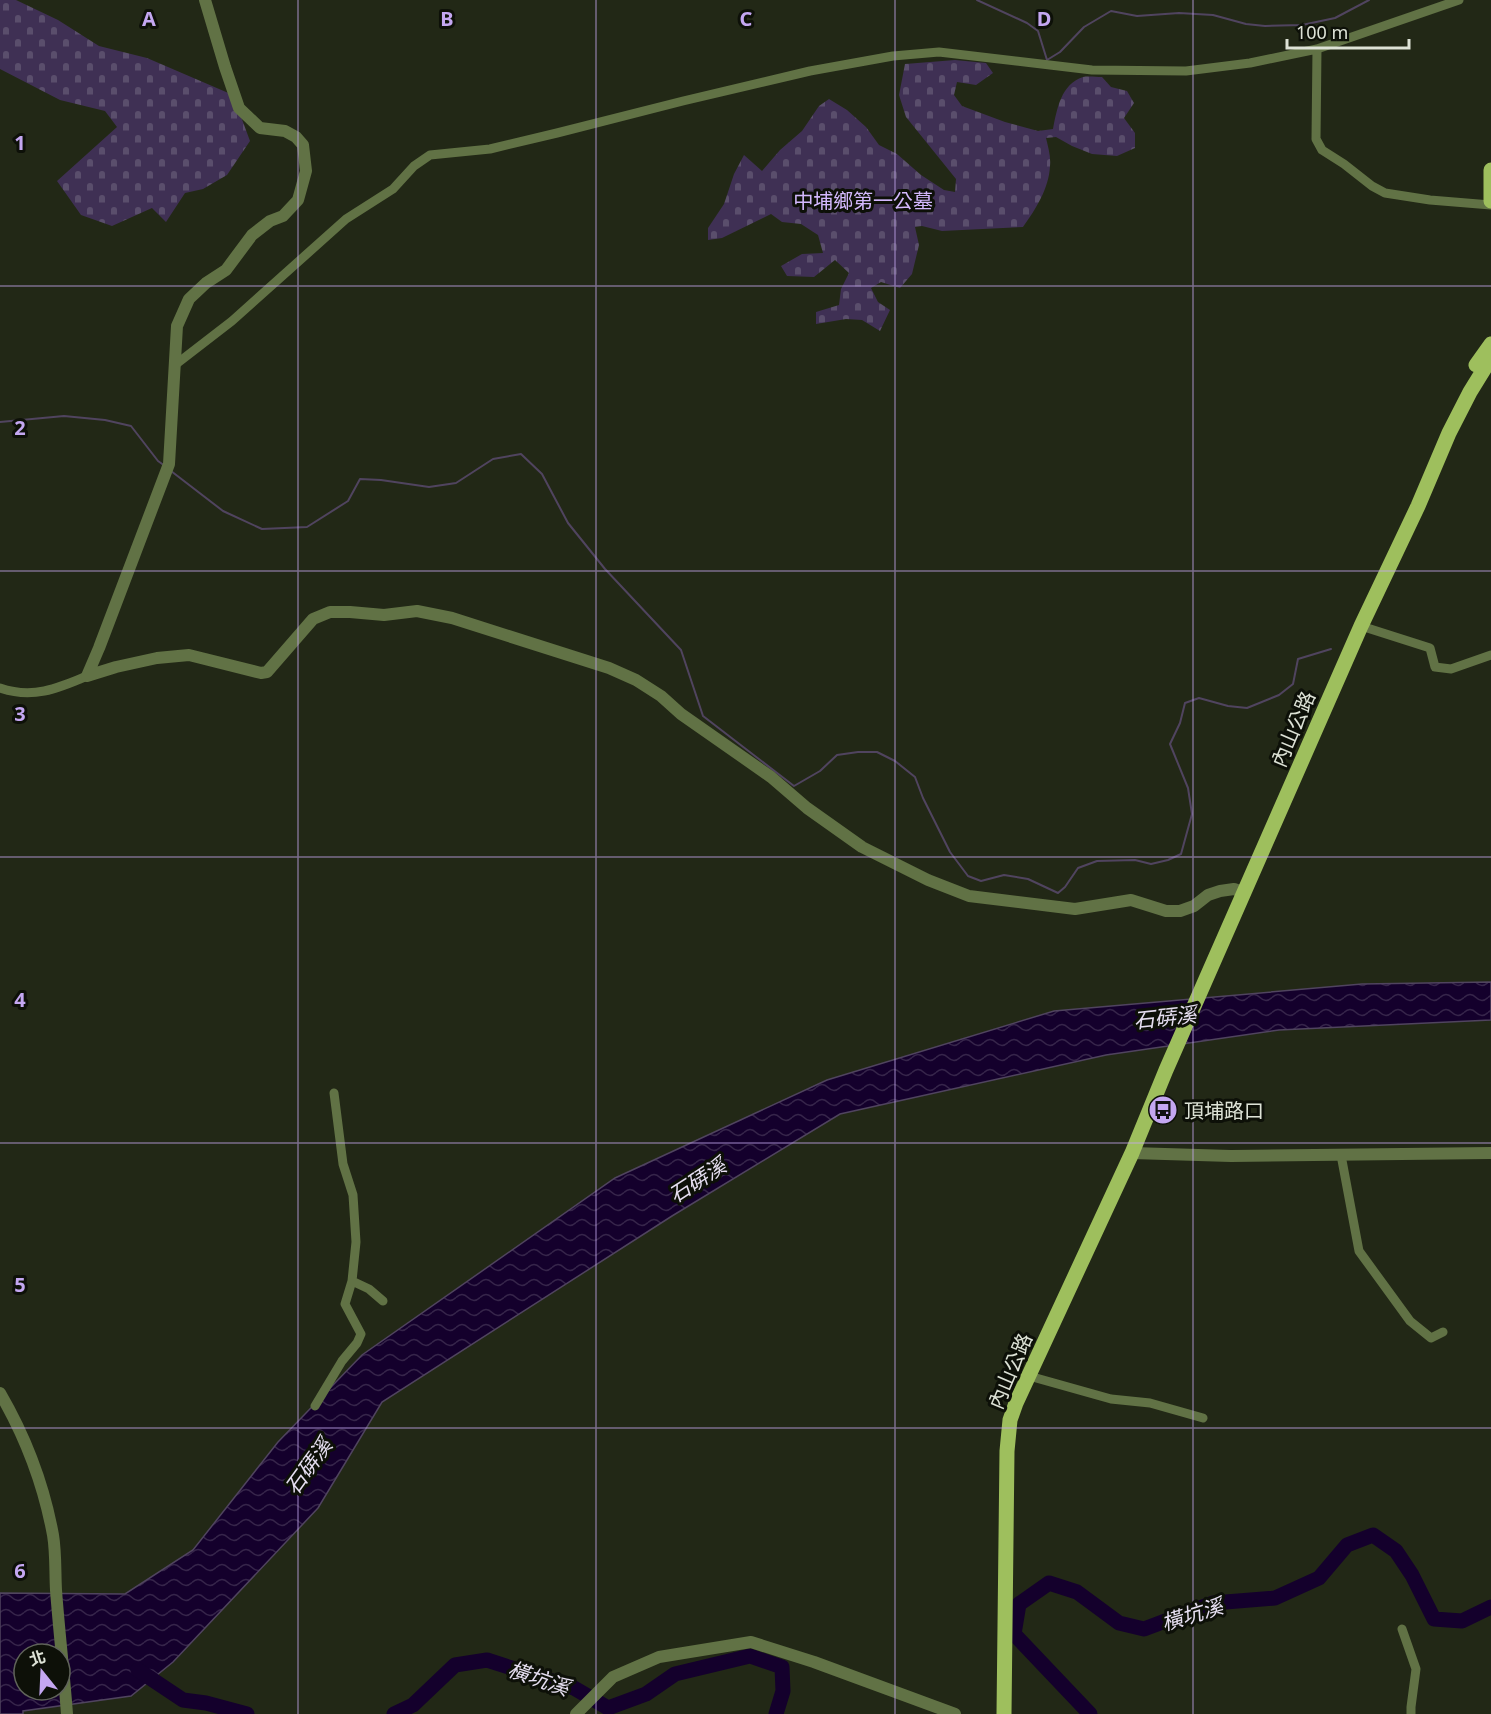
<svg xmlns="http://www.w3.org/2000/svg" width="1491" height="1714" font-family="'Noto Sans','Noto Sans TC',sans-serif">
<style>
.cemetery{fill:url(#cemetery-stones)}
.water{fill:url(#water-waves);stroke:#50445f;stroke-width:1.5;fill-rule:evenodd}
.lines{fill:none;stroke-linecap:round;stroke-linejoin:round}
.stream{stroke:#50445f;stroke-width:2}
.river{stroke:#14002c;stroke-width:15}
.minor{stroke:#617245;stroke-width:9}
.tertiary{stroke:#617245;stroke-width:12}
.primary{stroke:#9ebf5d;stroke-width:15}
.grid{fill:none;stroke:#c4a7f1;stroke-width:1.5;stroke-opacity:0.55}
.labels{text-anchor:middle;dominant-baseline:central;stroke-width:6;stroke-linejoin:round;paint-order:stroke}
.park-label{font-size:20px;fill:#d3b8fd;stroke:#0d1008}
.street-label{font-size:20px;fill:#dde2d6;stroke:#0d1008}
.poi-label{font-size:20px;fill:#dde2d6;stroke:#0d1008;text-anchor:start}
.water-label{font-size:21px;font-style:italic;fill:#e6dff1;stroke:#0d1008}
.grid-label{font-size:20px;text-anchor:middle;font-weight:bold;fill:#c4a7f1;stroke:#0d1008;stroke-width:6;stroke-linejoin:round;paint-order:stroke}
</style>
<defs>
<pattern id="cemetery-stones" width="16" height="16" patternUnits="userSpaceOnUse" patternTransform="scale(1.5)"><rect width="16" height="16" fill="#3f3054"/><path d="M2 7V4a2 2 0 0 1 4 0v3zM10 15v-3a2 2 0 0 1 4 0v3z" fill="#5a4e6c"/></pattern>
<pattern id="water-waves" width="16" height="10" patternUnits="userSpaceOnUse" patternTransform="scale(1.5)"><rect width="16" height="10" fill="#14002c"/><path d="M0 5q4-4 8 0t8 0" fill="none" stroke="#36254a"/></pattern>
</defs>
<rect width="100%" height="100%" fill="#222816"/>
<path class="cemetery" d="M0,0H16L58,20L99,46L147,58L233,95L250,141L227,175L203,189L185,193L166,222L152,208L112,226L81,215L57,181L117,127L105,111L60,100L0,69Z
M955,60L986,63L993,73L976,85L957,82L954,95L962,106L1005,122L1038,131L1053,129C1057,109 1061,84 1083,77C1088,76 1096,77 1102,77L1111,87L1127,91L1134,103L1124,118L1135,133V148L1117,156L1092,154L1072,146L1056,137L1046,138C1048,147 1051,156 1050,166C1049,188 1036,209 1023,227L942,231L922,226L915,227L919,245L912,274L900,288L881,282L871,288L878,302L890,310L880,331L862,320L846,319L816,324V312L839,305L841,289L849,273L835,260L814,277L787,276L781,266L802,254L823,253L818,235L801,224L782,222L771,214L722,238L708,240V228L724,204L734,174L744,155L762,171L780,150L802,131L819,106L829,99L847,110L866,127L879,145L897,154L921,175L944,190L955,192L956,179L906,117L899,95L905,64Z"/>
<path class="water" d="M1491,982V1020L1279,1030L1106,1055L840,1114L672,1216L382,1402L318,1508L173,1662L131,1696L23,1711V1714H0V1593L125,1594L193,1550L278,1442L362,1355L615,1178L827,1080L1054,1011L1362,984ZM24,1654H60V1690H24Z"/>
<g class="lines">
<path class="stream" d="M977,0L1027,23L1038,31L1047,60L1060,52L1084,27L1111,11L1137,16L1179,13L1213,15L1246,24L1265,26L1302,25L1335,18L1369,0
M0,422L64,416L105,420L131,426L158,461L165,466
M171,471L223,511L262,529L307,527L348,501L360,479L381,480L429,487L456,483L493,459L521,454L542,474L568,523L605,569L681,650L703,716L794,786L820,771L837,755L858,752H877L895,761L915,777L923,798L950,852L968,876L981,881L1004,875L1028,879L1058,893L1065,887L1078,868L1097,861L1135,860L1151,864L1168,860L1181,854L1192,814L1188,788L1170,744L1180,723L1185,703L1199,698L1228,706L1247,708L1279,695L1293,684L1298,659L1331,649"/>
<path class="river" d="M138,1670L183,1700L206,1703L247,1714
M394,1714L413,1705L455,1665L487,1660L574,1688L608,1708L646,1694L675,1674L750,1656L782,1667L783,1691L776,1714
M1090,1714L1014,1634L1019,1604L1049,1583L1077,1592L1119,1623L1144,1629L1213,1603L1275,1598L1319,1578L1347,1545L1373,1535L1396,1551L1412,1575L1434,1619L1462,1621L1491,1607"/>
<path class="minor" d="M1317,49L1316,139L1322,150L1344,164L1372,186L1385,193L1430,200L1491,205
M175,365L232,321L346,219L393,189L414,166L430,155L490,149L557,133L683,101L810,71L893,56L939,52L1092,70L1186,71L1250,63L1317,49L1459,0
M1361,626L1430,648L1435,667L1451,669L1491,655
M0,688C32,699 57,689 87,676
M1341,1155L1359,1251L1410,1321L1431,1338L1443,1332
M352,1281L369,1289L383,1301
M1029,1376L1111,1399L1150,1403L1203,1418
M315,1406L342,1361L357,1343L361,1334L345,1304L352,1281L356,1242L353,1195L343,1164L334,1093
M1402,1629L1416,1669L1411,1707V1714"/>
<path class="tertiary" d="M87,676L116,667L157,658L189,655L261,673L267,672L313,619L330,612H350L384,615L417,611L452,618L609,668L636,680L661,696L681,714L771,777L807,808L862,847L928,880L969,896L1075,909L1131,900L1166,911H1180L1194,906L1208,895L1220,891L1234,889L1245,893
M87,676L99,648L169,464L177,326L189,299L206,283L226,270L252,235L270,221L283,216L298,200L306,171L303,145L296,137L285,131L260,128L239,108L225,67L205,0
M1132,1153L1231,1156L1491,1153
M0,1393C25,1436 44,1486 53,1535C56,1553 55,1572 56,1590C59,1631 64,1673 67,1714
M576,1714L613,1677L659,1657L751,1642L814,1662L955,1714"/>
<path class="primary" d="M1491,170V201
M1476,365L1491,344
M1004,1714L1007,1451L1010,1420L1016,1403L1132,1153L1166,1070L1361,626L1418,506L1449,433L1470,392L1491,358"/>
</g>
<path class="grid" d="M298,0V1714M596,0V1714M895,0V1714M1193,0V1714M0,286H1491M0,571H1491M0,857H1491M0,1143H1491M0,1428H1491"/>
<defs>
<g id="bus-disc" transform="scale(1.5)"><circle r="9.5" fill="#c4a7f1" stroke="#0d1008"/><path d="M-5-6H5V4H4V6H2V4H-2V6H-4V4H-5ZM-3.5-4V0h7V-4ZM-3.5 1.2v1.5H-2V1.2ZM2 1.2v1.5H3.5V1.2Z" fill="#111"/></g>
</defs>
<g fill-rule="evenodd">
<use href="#bus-disc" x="1163" y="1110"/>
</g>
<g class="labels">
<g class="park-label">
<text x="863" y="200">中埔鄉第一公墓</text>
</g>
<g class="street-label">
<text transform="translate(1293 729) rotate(-67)">內山公路</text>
<text transform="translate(1010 1371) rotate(-67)">內山公路</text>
</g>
<g class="poi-label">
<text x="1184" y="1110">頂埔路口</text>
</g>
<g class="water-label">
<text transform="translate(1165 1017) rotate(-6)">石硦溪</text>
<text transform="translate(697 1180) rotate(-33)">石硦溪</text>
<text transform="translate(308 1466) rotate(-54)">石硦溪</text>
<text transform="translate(1192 1614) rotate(-17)">橫坑溪</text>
<text transform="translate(539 1678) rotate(19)">橫坑溪</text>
</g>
</g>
<g class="grid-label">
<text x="149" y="26">A</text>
<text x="447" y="26">B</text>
<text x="746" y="26">C</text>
<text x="1044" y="26">D</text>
<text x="20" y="150">1</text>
<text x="20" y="435">2</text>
<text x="20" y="721">3</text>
<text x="20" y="1007">4</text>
<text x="20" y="1292">5</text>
<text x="20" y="1578">6</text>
</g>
<g transform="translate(42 1672) rotate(342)"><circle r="28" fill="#0d1008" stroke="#60645a" stroke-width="1.5"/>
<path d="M0-4.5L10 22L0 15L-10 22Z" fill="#c4a7f1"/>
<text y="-9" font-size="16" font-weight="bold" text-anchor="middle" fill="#dde2d6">北</text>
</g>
<path d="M1287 39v9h122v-9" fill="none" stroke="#dde2d6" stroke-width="3"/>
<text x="1296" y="39" font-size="18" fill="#dde2d6" stroke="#0d1008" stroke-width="4.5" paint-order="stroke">100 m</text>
</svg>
